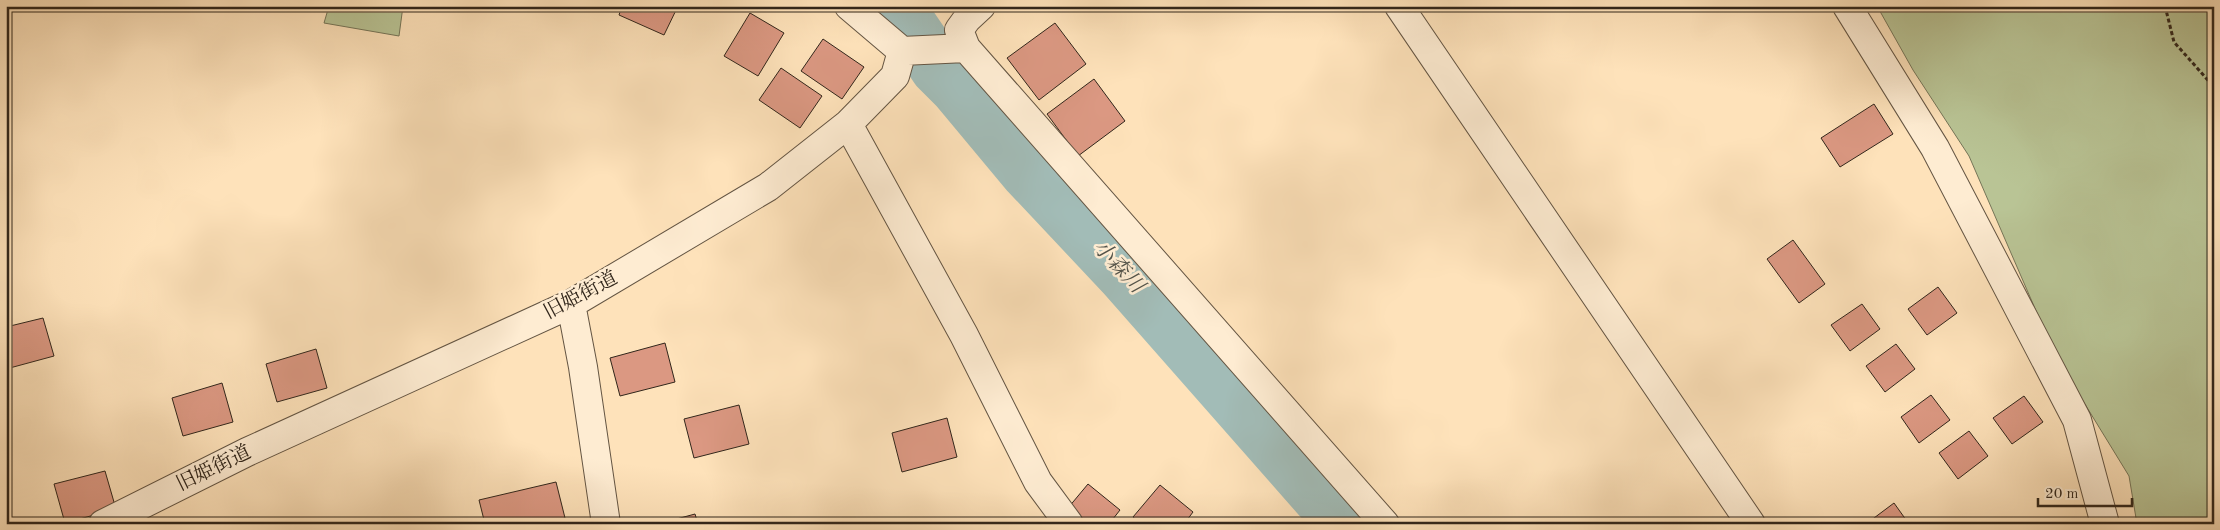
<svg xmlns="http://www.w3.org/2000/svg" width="2220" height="530" font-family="'Old Standard TT','Noto Serif JP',serif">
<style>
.green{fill:#b9c495;stroke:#757558}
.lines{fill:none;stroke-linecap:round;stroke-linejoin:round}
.river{stroke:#a2bcb7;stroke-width:56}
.building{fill:#db9882;stroke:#31261b}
.minor-casing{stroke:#645543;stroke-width:30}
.path{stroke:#31261b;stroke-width:3;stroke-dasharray:4 2.5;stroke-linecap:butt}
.minor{stroke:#feecd2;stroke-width:28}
.labels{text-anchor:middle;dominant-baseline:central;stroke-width:5;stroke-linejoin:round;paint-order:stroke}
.street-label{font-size:20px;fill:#31261b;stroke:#feecd2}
.water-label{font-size:21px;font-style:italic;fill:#53534a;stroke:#feecd2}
</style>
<rect width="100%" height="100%" fill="#fee2ba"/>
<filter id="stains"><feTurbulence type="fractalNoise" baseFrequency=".004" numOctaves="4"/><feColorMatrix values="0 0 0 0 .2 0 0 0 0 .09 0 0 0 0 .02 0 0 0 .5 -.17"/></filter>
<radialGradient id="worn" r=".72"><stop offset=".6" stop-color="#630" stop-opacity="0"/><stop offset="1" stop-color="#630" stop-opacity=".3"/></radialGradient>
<path class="green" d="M329,6H403L399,36L324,23Z
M1877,6H2214V524H2137L2129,476L2056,357L1969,156L1913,70Z"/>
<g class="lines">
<path class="river" d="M899,6L900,12L938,68L958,88L1028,172L1124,274L1344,524"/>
</g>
<path class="building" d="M622,6H678L664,35L619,15Z
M750,13L784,33L758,76L724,56Z
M1055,23L1086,64L1039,100L1007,58Z
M823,39L864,67L842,99L801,71Z
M781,68L822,96L800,128L759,100Z
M1094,79L1125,121L1078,156L1047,114Z
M1874,104L1893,134L1840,167L1821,138Z
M1793,240L1825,284L1799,303L1767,259Z
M1938,287L1957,313L1927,335L1908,309Z
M1862,304L1880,329L1850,351L1831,325Z
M43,318L54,356L6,369V327Z
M665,343L675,382L620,396L610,358Z
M1896,344L1915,369L1885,392L1866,366Z
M316,349L327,388L277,402L266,364Z
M222,383L233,422L183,436L172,398Z
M1931,395L1950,420L1919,443L1901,417Z
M2024,396L2043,422L2012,444L1993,418Z
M739,405L749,444L694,458L684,419Z
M947,418L957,457L902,472L892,433Z
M1969,431L1988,456L1958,479L1939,453Z
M105,471L116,509L65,523L54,484Z
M556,482L565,518L542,524H485L479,500Z
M1088,484L1120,510L1109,524H1088L1068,508Z
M1160,485L1193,512L1184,524H1141L1133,517Z
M1894,503L1909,524H1866Z
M695,514L698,524H658Z"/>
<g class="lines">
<g class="minor-casing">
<path id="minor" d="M849,6L902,51
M981,6L967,19L959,30L966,48L1385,524
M1399,6L1751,524
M1847,6L1935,148L2077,420L2105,524
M902,51L966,48
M848,124L964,335L1038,482L1069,524
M571,304L583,367L606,524
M103,524L247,452L571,304L768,187L848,124L895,76L902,51"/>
</g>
<path class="path" d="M2165,6L2174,42L2214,87"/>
<use href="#minor" class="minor"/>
</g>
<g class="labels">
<g class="street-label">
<text transform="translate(581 296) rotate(-28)">旧姫街道</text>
<text transform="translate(214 469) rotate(-26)">旧姫街道</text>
</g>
<g class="water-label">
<text transform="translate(1118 267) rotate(47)">小森川</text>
</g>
</g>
<rect width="2220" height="530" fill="none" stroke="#fee2ba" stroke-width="25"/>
<rect x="8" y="8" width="2205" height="515" fill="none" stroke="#31261b" stroke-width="2.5"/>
<rect x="12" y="12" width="2195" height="505" fill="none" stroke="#31261b"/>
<path d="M2038 498v8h94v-8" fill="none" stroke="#31261b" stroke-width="2.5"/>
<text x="2045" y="498" font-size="15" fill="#31261b" stroke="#feecd2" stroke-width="4" paint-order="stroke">20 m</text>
<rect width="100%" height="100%" filter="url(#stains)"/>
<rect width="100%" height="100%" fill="url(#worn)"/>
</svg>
